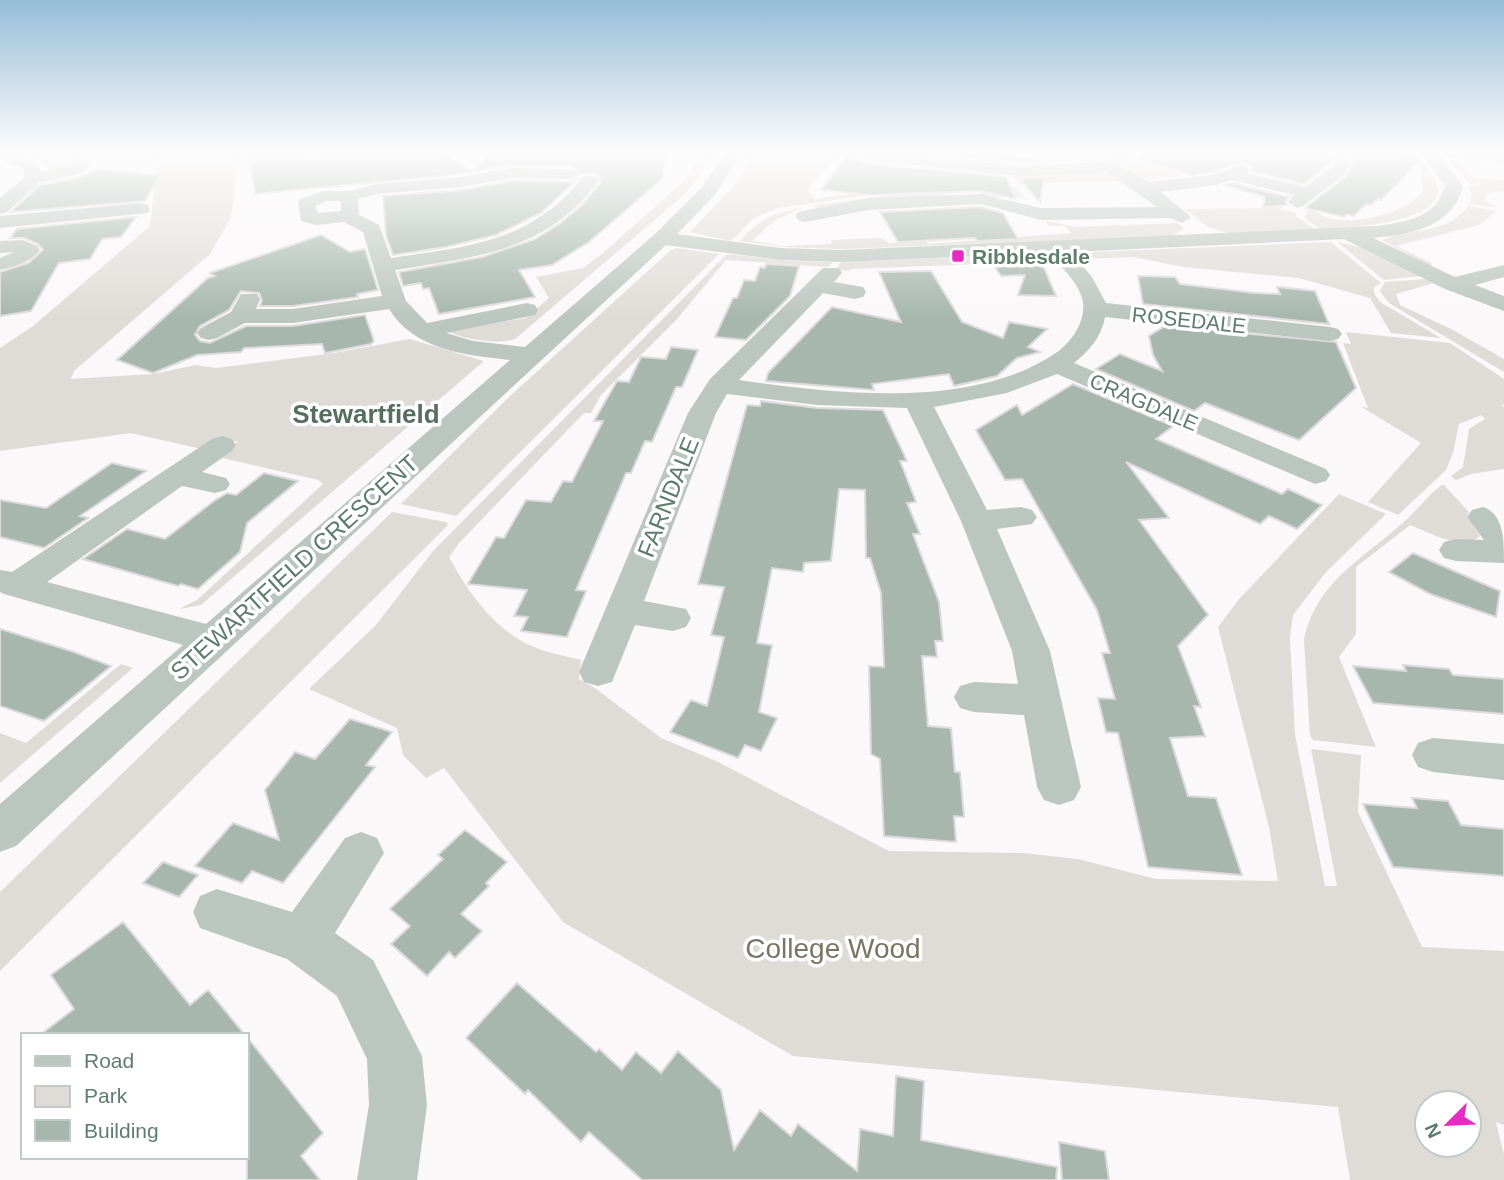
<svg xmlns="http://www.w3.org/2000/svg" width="1504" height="1180" font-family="Arial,sans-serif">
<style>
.green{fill:#dfdcd7;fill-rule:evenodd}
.building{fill:#a7b7ae;stroke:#dcdada;stroke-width:2}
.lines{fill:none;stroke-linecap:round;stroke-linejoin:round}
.minor{fill:#bcc6c0;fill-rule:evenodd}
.poi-dot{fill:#e72ac0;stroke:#fff;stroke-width:2.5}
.labels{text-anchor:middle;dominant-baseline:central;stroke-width:7;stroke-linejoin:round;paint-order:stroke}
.far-poi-label{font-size:21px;font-weight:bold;fill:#5f7d6c;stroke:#fff;text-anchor:start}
.far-street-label{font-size:21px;fill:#5f7d6c;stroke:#fff}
.street-label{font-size:24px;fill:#5f7d6c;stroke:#fff}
.far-district-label{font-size:26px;font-weight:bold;fill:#566e60;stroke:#fff}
.near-park-label{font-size:28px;fill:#7a7663;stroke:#fff}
</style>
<rect width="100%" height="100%" fill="#faf8f8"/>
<path class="green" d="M46,152H70L66,156L75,157L77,167L48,173L47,167L34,156Z
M158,152H235L236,176L231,218L210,254L74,371L71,379L153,374L196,365L216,368L334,353L410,339L484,361L201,605L179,609L197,600L323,484L318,480L218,457L238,442L222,439L206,450L131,433L0,451V348L33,326L150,226Z
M702,152H715L693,185L678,200L515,339C494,345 463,339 444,330L526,318L549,298L536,277L583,268L602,254L686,179Z
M752,152H839L808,189L814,199C879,189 945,184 1011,182L1012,184L899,191L778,208L754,218L731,241L690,232L739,180Z
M1409,152H1414C1422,163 1436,175 1438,189C1441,224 1343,228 1320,230L1304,217L1309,207C1313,209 1318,214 1323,216C1350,227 1405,215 1423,191L1420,164Z
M1131,157L1178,172L1205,161C1191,180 1158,178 1136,181L1119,167L1120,162Z
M1458,158L1475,178L1504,180V191L1488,193L1484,200L1498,208L1470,204L1472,194L1468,186L1485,185L1470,184L1449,161Z
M1002,172H1102L1120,181L1018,184L1012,176Z
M1015,187L1026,199C1005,194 1000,198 982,196L979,192H965L818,210L814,205L914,192Z
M1280,201L1287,203L1280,209L1296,213L1297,217L1316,230L1229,233L1208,227L1185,209L1264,208Z
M1468,206L1497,211L1479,225L1396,246L1431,263L1433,268L1382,240C1410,228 1448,235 1468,206Z
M805,207L775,220L752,241L785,246L832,244L831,240L881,238L889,243L926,241L928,244L1071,233L1065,226H1049L1046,221L1076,227L1178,223L1184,229L1172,236L843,249L786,247L740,241C761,217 774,214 805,207Z
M1331,242L1381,283L1374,287V293L1380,302L1441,338L1391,333L1370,298L1299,278L1183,267L1134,257L1081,259L1082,255L1094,252Z
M1337,242L1361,247L1421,276L1384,280Z
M677,248L719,254L456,516L401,504L509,397L671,250Z
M727,254L790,261L833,262L828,267L726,260L677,319L601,395L591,413H584L460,542L449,557C467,591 496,632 534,647C548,653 566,656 581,660L579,679L595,688L661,738L716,761L889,851L1023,853L1078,859L1156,879L1278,881L1269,827L1218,627L1240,598L1339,494L1386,514L1326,572L1293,615L1290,638L1295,735L1325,886H1337L1311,749L1361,755L1358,812L1422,947L1504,951V1125L1496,1122L1504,1155V1180H1350L1338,1107L793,1056L563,922L444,768L426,778L403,755L397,728L309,689L376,625L433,551ZM1427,1103H1469V1145H1427Z
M1014,255H1029L1053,261L852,269L849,271L836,269L841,262Z
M1425,279L1434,283L1396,294L1400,305L1451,329L1504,359V372L1389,303L1380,291L1385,282Z
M1346,332L1450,343L1504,379V404L1502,406L1504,407V469L1471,474L1456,480L1451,476L1463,467L1469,429L1485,419L1481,415L1459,424L1453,453L1446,470L1398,515L1368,502L1421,443L1360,406L1368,408L1343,343L1351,344Z
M1443,484L1469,512L1467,516L1480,536C1462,552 1429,532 1410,525L1356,567V634L1339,657L1376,747L1313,740L1310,736L1304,640C1316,580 1368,556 1408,518C1420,507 1430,493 1443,484Z
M392,512L446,522L448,525L0,971V892Z
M121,664L133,668L0,783V733L26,743Z"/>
<path class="building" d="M248,152H300L302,158L309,161L319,156L321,152H441L473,172L489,152H667L662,179L589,242L552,265L519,270L535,297L439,314L429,288L423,289L421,283L403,286L399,272L482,257L535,239L559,224L581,206L601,182L598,174H582L571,166L511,165L461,174L255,194Z
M849,152H856L857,159L865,163L1006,177L1016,199L981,191L871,195L821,190Z
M914,152H969L1047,159V162L1021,163L1002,161L998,158L1000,161Z
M1142,152H1330L1332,162L1304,184L1251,171V167L1241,162L1212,172L1192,175L1140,159Z
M1352,152H1397L1422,159L1381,200L1378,199L1371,205L1366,204L1354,216L1347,214L1344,217L1305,208L1347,175L1353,164Z
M99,169L160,175L145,201L10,212L40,185L75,179Z
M579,178L541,213L496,235L446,247L393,255L386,235L383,196L461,190L511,181L571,182Z
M1018,178H1044L1040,202Z
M1231,183L1289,197L1285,202L1287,205L1263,207L1265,197L1225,185Z
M981,207L1003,213L1018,239L977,241L975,238L898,242L880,212Z
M136,217L121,237L102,239L90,259L59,263L31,311L0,316V272L28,263L43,250L38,244L24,238H10L17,229Z
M321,235L350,252L365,249L378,290L357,294L358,297L293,306H260L262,300L259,293L241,291L229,310L200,326L195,335L200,341L210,343L246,326H293L365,315L374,341L371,344L325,353L322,344L244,348L241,352L197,355L153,373L117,360L208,278L215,276L210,273Z
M1039,256L1056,296L1018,295L1025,275L1001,276L989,258Z
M766,264L799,266L790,296L746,340L715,337L733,298H737L744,280L755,281L760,267L765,268Z
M931,271L962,322L1003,338L1009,322L1047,329L1028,347L1040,352L1017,358L997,376L954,386L949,374L872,384L874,390L766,381L768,373L832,307L901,322L879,272Z
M1138,276L1175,277L1180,284L1255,293L1280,294L1277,287L1315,291L1329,324L1143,304Z
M1165,326L1336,342L1356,388L1299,440L1205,403L1194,411L1096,369L1120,354L1162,371L1153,355L1149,336Z
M671,347L698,350L682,387H676L652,442L645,441L631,473H626L576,590L586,591L567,637L521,631L528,617L514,616L527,590L468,584L496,537L504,538L526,500L551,502L563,481L572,482L603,421H594L617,381L629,382L641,357L666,359Z
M1073,384L1173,426L1156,439L1282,494L1288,489L1322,505L1297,529L1269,516L1260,524L1126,462L1169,518L1139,520L1208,615L1178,646L1201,707L1194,706L1205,736L1170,738L1188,796L1216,798L1242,875L1148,867L1118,733L1106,732L1098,698L1115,699L1102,653H1110L1097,610L1022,479L1005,480L976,430L1017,405L1022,415Z
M761,401L817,408L883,410L907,461H900L916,502L907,503L920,534H913L939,602L943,641H935L937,657L922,656L928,726L951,728L955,772H960L964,817L954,816L956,842L884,836L880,759L871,754L869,666L884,667L881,593L870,558H866L865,490L839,489L831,561L804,563L803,572L772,568L757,643L772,645L759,712L777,718L761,751L745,745L738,758L670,732L691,700L707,706L724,637L711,635L724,587L698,584L747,405L760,406Z
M112,463L146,471L80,516L88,518L44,548L0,537V500L46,508Z
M264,473L298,481L247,523L240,552L198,589L181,584L178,586L83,559L127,529L165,539L214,501L227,493L236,495Z
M1413,553L1500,591L1496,617L1430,594L1389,572Z
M0,629L71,651L111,666L44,721L0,706Z
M1403,665L1449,669L1453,675L1504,679V714L1373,703L1353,666L1406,671Z
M350,719L392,732L366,765L375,767L283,883L252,871L242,883L195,866L233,823L279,840L265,790L295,752L315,759Z
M1412,798L1448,801L1461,825L1504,829V876L1393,867L1363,804L1417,808Z
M465,830L507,862L486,883L489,886L461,914L482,931L455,958L449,952L427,976L391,944L410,926L390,909L443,859L438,855Z
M163,862L198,875L179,897L143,883Z
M123,922L190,1005L208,990L245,1035H40L74,1009L51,975Z
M517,983L596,1052L599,1049L622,1070L636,1052L661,1073L678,1051L721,1090L734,1150L760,1110L791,1136L798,1124L857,1171L860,1129L893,1136L896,1076L924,1081L921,1140L1057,1167L1056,1180H642L589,1132L581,1142L528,1090L525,1094L466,1038Z
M247,1037L323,1133L301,1156L320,1180H247Z
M1059,1142L1105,1151L1109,1180H1062Z"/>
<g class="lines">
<path class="minor" d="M0,152C15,152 37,154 41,172L71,165L73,163L68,152H84L90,164L83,173L39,183L7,212L0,214V198L24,178V169L0,160Z
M302,152H318V154L310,159L304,157Z
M726,152H742L714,196L677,234L781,248L842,250L1377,226C1406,222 1436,218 1445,186L1420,152L1504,153V163L1441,157L1463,186C1453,227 1410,235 1373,238L1455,277L1504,265V277L1475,285L1504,296V311L1445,289L1344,239L1071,252L1092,277L1106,303L1330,327L1338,329L1342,334L1338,339L1330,341L1105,317C1102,336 1089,351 1074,363L1326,469L1330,475L1326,481L1315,484L1057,374L1007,393L934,407L987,510L1021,507L1032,510L1037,517L1032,524L997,529L1050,651L1081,787L1074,800L1059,805L1044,800L1037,787L1024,715L974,712L960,708L954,697L960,686L974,682L1018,684L1012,651L961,521L907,408L817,405L727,394L716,413L644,601L686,609L691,618L686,627L673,631L635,625L612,682L598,686L584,682L579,672L688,413L710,379L823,268H839L842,273L834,282L863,287L866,292L863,297L855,299L823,293L739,380C835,394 976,411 1060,350C1075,338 1089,315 1081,295C1075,279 1060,266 1049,253L842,262L781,260L666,245L16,846L0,852V804L183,645L4,594L0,592V570L12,572L212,439L222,436L232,439L236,445L232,451L202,472L226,478L230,484L226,490L215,493L182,486L47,582L206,624L510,360C465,355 414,350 389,309L293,323H245L217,338L209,340L201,338L197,333L201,328L231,312L241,294H257L260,299L256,309H293L382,296L363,232L344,222L316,225L301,221L298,203L300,199L323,191H349L377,184L461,177L511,168L571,169L580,174L571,179L511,178L461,187L377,194L358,199L359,215L379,225L391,258C470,246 530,243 584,176H596L599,180C549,251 475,257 395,270L406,301L427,323L527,303L535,305L538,310L535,315L446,333L473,341L525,347L655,234L701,188ZM326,201H341V211L317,213L316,206Z
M859,152H886L1021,166L1102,162C1110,150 1126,152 1139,152L1118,165L1148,182L1213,175L1242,164L1250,169L1247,173L1305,187L1332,167L1335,163L1333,152H1349L1351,163L1345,174L1303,206L1297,208L1288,202L1294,195L1231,180L1217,185L1161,192L1191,217L1182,223L1171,218L1041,220L981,204L869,210L805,222L798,220L796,216L798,212L869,198L981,194L1041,208L1157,207L1106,172L1021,176L865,160L859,158L857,155Z
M141,203L148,205L150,209L148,213L0,228V216Z
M23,240L37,246L40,250C30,263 16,266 0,270V258L14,252L0,253V241Z
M1483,507C1504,514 1504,540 1504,563L1456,561L1444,558L1439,550L1444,542L1456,539L1484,540L1467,517L1472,510Z
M1433,738L1504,744V780L1433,772L1418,767L1412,755L1418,743Z
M361,832L377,838L384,853L335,933L373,960L422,1056L427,1105L417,1180H357L369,1105L367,1059L337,996L287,959L200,928L193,912L200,896L217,889L292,912L345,838Z"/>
</g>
<linearGradient id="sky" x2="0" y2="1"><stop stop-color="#96bdd7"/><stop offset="0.48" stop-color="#fdfcfc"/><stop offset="1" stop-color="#fdfcfc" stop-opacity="0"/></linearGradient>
<rect width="1504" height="317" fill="url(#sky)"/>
<rect class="poi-dot" x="951" y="249" width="14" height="14" rx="3.5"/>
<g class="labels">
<g class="far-poi-label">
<text x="972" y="256">Ribblesdale</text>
</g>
<g class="far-street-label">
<text transform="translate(1189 320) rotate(6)">ROSEDALE</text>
<text transform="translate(1144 402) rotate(23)">CRAGDALE</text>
</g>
<g class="street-label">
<text transform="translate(668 497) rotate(-68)">FARNDALE</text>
<text transform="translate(294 567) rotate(-42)">STEWARTFIELD CRESCENT</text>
</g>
<g class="far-district-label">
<text x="366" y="414">Stewartfield</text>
</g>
<g class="near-park-label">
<text x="833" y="948">College Wood</text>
</g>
</g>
<rect x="21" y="1033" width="228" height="126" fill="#ffffff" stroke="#bfcbc4" stroke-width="2"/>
<rect x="35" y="1056" width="35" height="10" fill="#bcc6c0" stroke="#bfcbc4" stroke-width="2"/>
<text x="84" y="1068" font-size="21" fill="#5f7d6c">Road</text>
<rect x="35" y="1086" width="35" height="21" fill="#dfdcd7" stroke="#bfcbc4" stroke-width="2"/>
<text x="84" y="1103" font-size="21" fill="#5f7d6c">Park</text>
<rect x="35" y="1120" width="35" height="21" fill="#a7b7ae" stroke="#bfcbc4" stroke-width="2"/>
<text x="84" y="1138" font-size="21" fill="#5f7d6c">Building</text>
<g transform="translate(1448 1124) rotate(246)"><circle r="33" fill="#ffffff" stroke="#bfcbc4" stroke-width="2"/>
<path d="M0-5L12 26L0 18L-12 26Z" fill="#e72ac0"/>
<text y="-10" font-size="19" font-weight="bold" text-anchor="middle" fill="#5f7d6c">N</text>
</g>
</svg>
